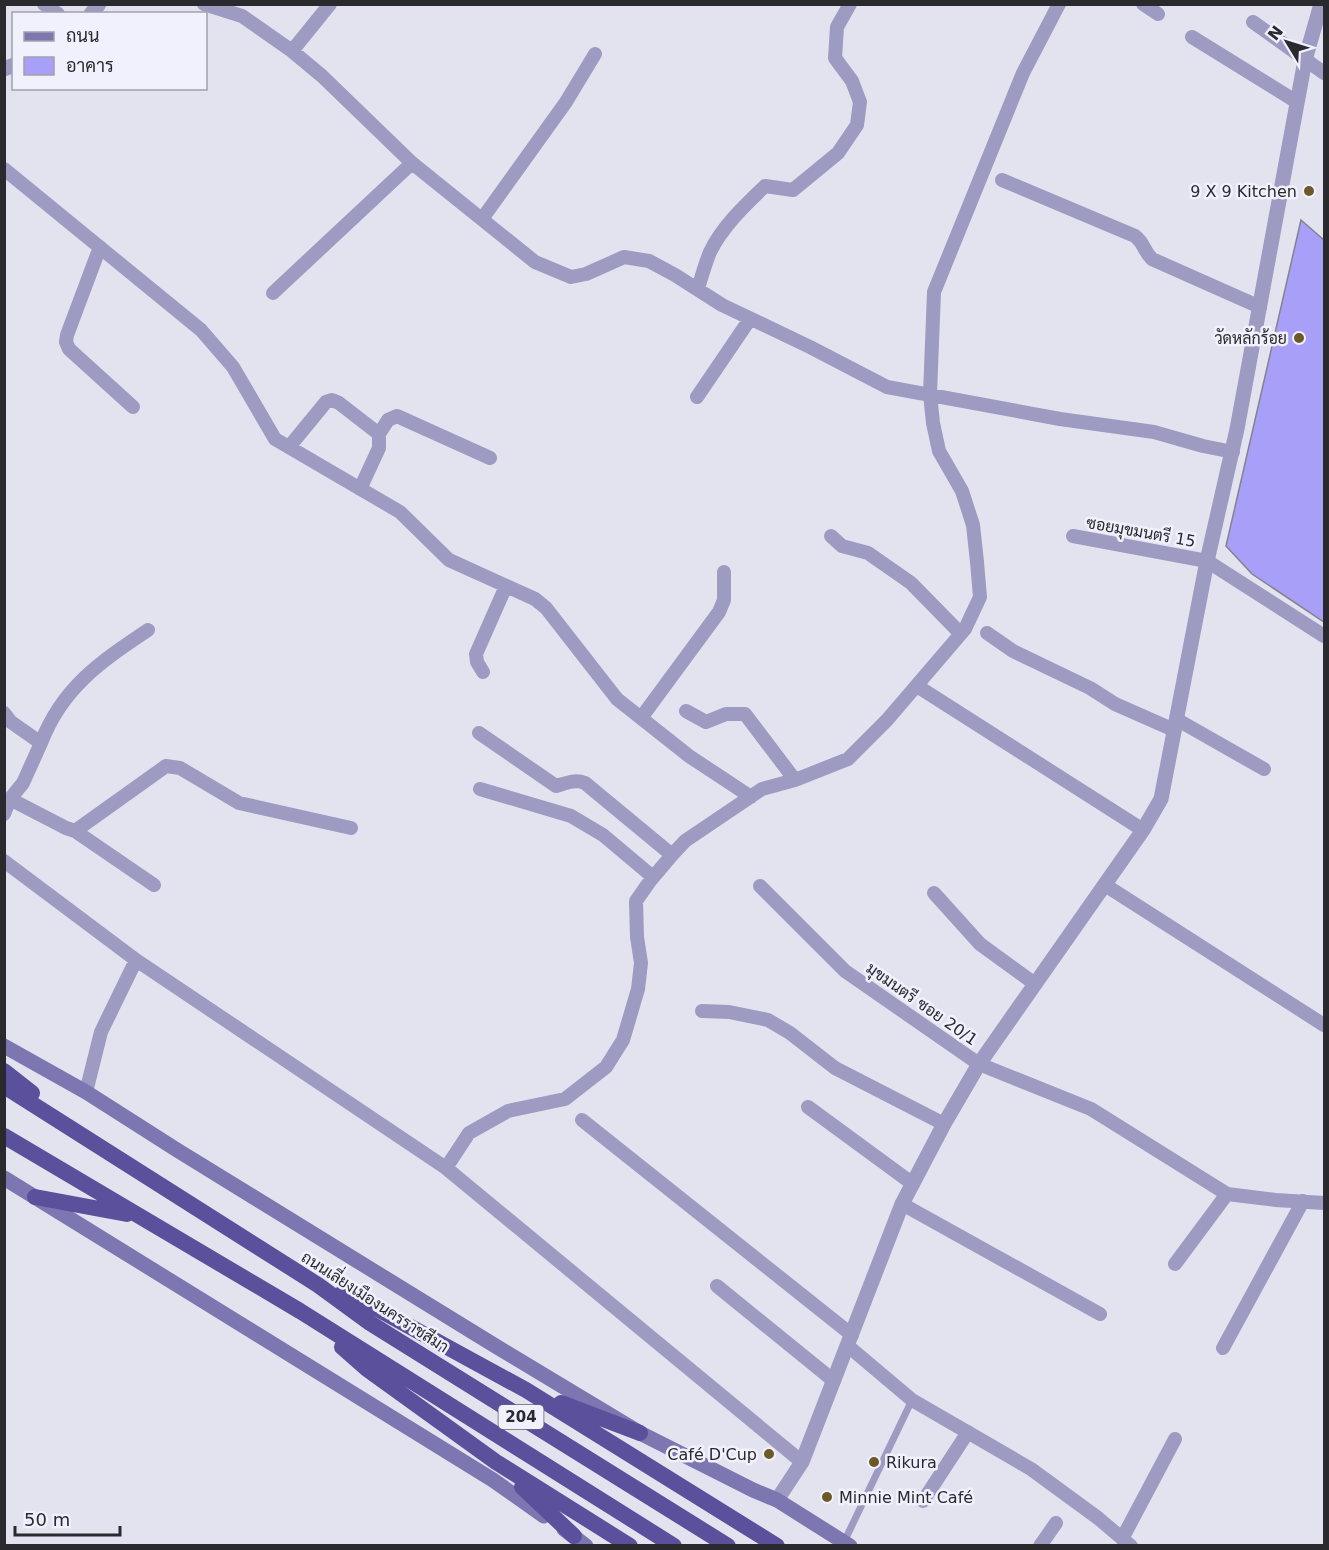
<svg xmlns="http://www.w3.org/2000/svg" width="1329" height="1550" font-family="'DejaVu Sans',Sarabun,sans-serif">
<style>
.building{fill:#a89ff8;stroke:#83828e;stroke-width:1.5}
.lines{fill:none;stroke-linecap:round;stroke-linejoin:round}
.service{stroke:#9d9bc2;stroke-width:7}
.minor{stroke:#9d9bc2;stroke-width:14}
.tertiary{stroke:#9d9bc2;stroke-width:15}
.secondary{stroke:#7c77b0;stroke-width:15}
.trunk{stroke:#5a509c;stroke-width:16}
.poi-dot{fill:#6c5927;stroke:#f1f0fd;stroke-width:2}
.labels{text-anchor:middle;dominant-baseline:central;stroke-width:5;stroke-linejoin:round;paint-order:stroke}
.shield{fill:#f1f0fd;stroke:#66656c;stroke-width:1.5}
.shield-label{font-size:15px;font-weight:bold;fill:#2a2a2e}
.poi-label{font-size:16px;fill:#2a2a2e;stroke:#f1f0fd;text-anchor:end}
.street-label{font-size:16px;fill:#2a2a2e;stroke:#f1f0fd}
</style>
<rect width="100%" height="100%" fill="#e3e3f0"/>
<path class="building" d="M1301,220L1324,240V622L1252,574L1226,546Z"/>
<g class="lines">
<path class="service" d="M844,1542L912,1400"/>
<path class="minor" d="M44,4L58,14
M204,4L242,16L292,51L322,76L412,163L535,262L571,277L586,274L624,257L649,261L675,275L722,305L810,347L887,387L1060,419L1154,432L1203,446L1233,452
M1143,4L1158,14
M1253,22L1324,73
M1192,37L1297,102
M292,51L330,4
M4,169L201,330L233,367L275,439L400,512L449,560L535,599L546,608L617,699L689,756L751,797
M1002,180L1135,236C1145,244 1143,250 1152,259L1260,307
M482,219L566,102L595,54
M100,247L67,335L66,342L69,349L133,407
M698,288C702,276 705,264 710,252C722,227 745,205 765,186L793,190L838,153L857,125L860,102L852,81L835,58L837,27L850,4
M273,293L412,163
M697,397L750,319
M379,434L388,420L397,416L490,458
M289,447L326,402L332,400L339,403L379,434V448L360,489
M831,536L842,546L868,553L911,583L960,633
M1073,536L1207,561L1324,636
M987,633L1013,651L1090,688L1115,704L1174,730
M483,672L477,662L476,654L506,586
M917,686L1143,830
M686,711L706,722L726,714H745L795,780
M4,713L11,722L41,743L23,783L10,799L4,814
M641,718L719,612L724,600V572
M1176,719L1264,769
M479,733L556,786C566,783 575,779 585,783L672,855
M41,743C62,688 100,662 148,630
M480,789L571,816L603,835L653,877
M10,799L66,828L75,831L166,766L180,768L239,803L351,828
M75,831L154,885
M4,861L136,960L446,1168L802,1462
M1105,885L1324,1025
M760,886L845,971L979,1064L1091,1109L1227,1194L1276,1200L1324,1203
M934,893L980,944L1035,984
M702,1011L729,1012L768,1020L790,1033L835,1068L944,1124
M86,1092L101,1032L136,960
M808,1107L913,1184
M582,1120L852,1335
M446,1168L469,1133L508,1111L565,1099L606,1067L623,1040L638,989L641,963L637,937L636,901L650,881L672,855L685,841L762,789L795,780L848,759L887,720L965,629L980,597L977,562L973,525L962,491L939,451L933,423L930,394L934,292L1023,73L1059,4
M902,1204L1100,1314
M1175,1264L1227,1194
M717,1286L834,1381
M848,1346L912,1400L1031,1469L1098,1518L1131,1546
M1223,1348L1303,1201
M923,1501L968,1432
M1122,1539L1175,1439
M1040,1546L1056,1523"/>
<path class="tertiary" d="M91,14L99,4
M4,69L14,65
M777,1500L802,1462L902,1204L944,1124L979,1064L1143,830L1161,799L1207,561L1237,429L1305,60L1321,4"/>
<path class="secondary" d="M4,1046L86,1092L177,1150L489,1342L640,1433L753,1490L777,1500L850,1546
M4,1178L493,1480L544,1516
M564,1529L586,1546"/>
<path class="trunk" d="M4,1071L32,1093
M4,1086L318,1285L370,1323L728,1546
M4,1136L300,1311L674,1546
M35,1197L127,1214
M341,1294L374,1307L526,1390L777,1546
M342,1347L367,1369L496,1462L630,1546
M561,1403L640,1433
M522,1487L574,1536"/>
</g>
<g class="poi-dot">
<circle cx="1309" cy="191" r="6"/>
<circle cx="1299" cy="338" r="6"/>
<circle cx="769" cy="1454" r="6"/>
<circle cx="874" cy="1462" r="6"/>
<circle cx="827" cy="1497" r="6"/>
</g>
<g class="labels">
<rect class="shield" x="498.5" y="1405" width="45" height="24" rx="4.5"/>
<g class="shield-label">
<text x="521" y="1417">204</text>
</g>
<g class="poi-label">
<text x="1297" y="191">9 X 9 Kitchen</text>
<text x="1287" y="338">วัดหลักร้อย</text>
<text x="757" y="1454">Café D'Cup</text>
<text x="886" y="1462" text-anchor="start">Rikura</text>
<text x="839" y="1497" text-anchor="start">Minnie Mint Café</text>
</g>
<g class="street-label">
<text transform="translate(1141 532) rotate(10)">ซอยมุขมนตรี 15</text>
<text transform="translate(922 1004) rotate(35)">มุขมนตรี ซอย 20/1</text>
<text transform="translate(375 1302) rotate(33)">ถนนเลี่ยงเมืองนครราชสีมา</text>
</g>
</g>
<rect width="1329" height="1550" fill="none" stroke="#2a2a2e" stroke-width="12"/>
<rect x="12" y="12" width="195" height="78" fill="#f1f0fd" stroke="#a1a1aa" stroke-width="1.5"/>
<rect x="24" y="32" width="30" height="9" fill="#7c77b0" stroke="#a1a1aa" stroke-width="1.5"/>
<text x="66" y="42" font-size="18" fill="#2a2a2e">ถนน</text>
<rect x="24" y="57" width="30" height="18" fill="#a89ff8" stroke="#a1a1aa" stroke-width="1.5"/>
<text x="66" y="72" font-size="18" fill="#2a2a2e">อาคาร</text>
<g transform="translate(1287 42) rotate(308)" stroke="#f1f0fd" stroke-width="4.5" paint-order="stroke">
<path d="M0-4.5L10 22L0 15L-10 22Z" fill="#2a2a2e"/>
<text y="-9" font-size="16" font-weight="bold" text-anchor="middle" fill="#2a2a2e">N</text>
</g>
<path d="M15 1526v9h105v-9" fill="none" stroke="#2a2a2e" stroke-width="3"/>
<text x="24" y="1526" font-size="18" fill="#2a2a2e" stroke="#f1f0fd" stroke-width="4.5" paint-order="stroke">50 m</text>
</svg>
